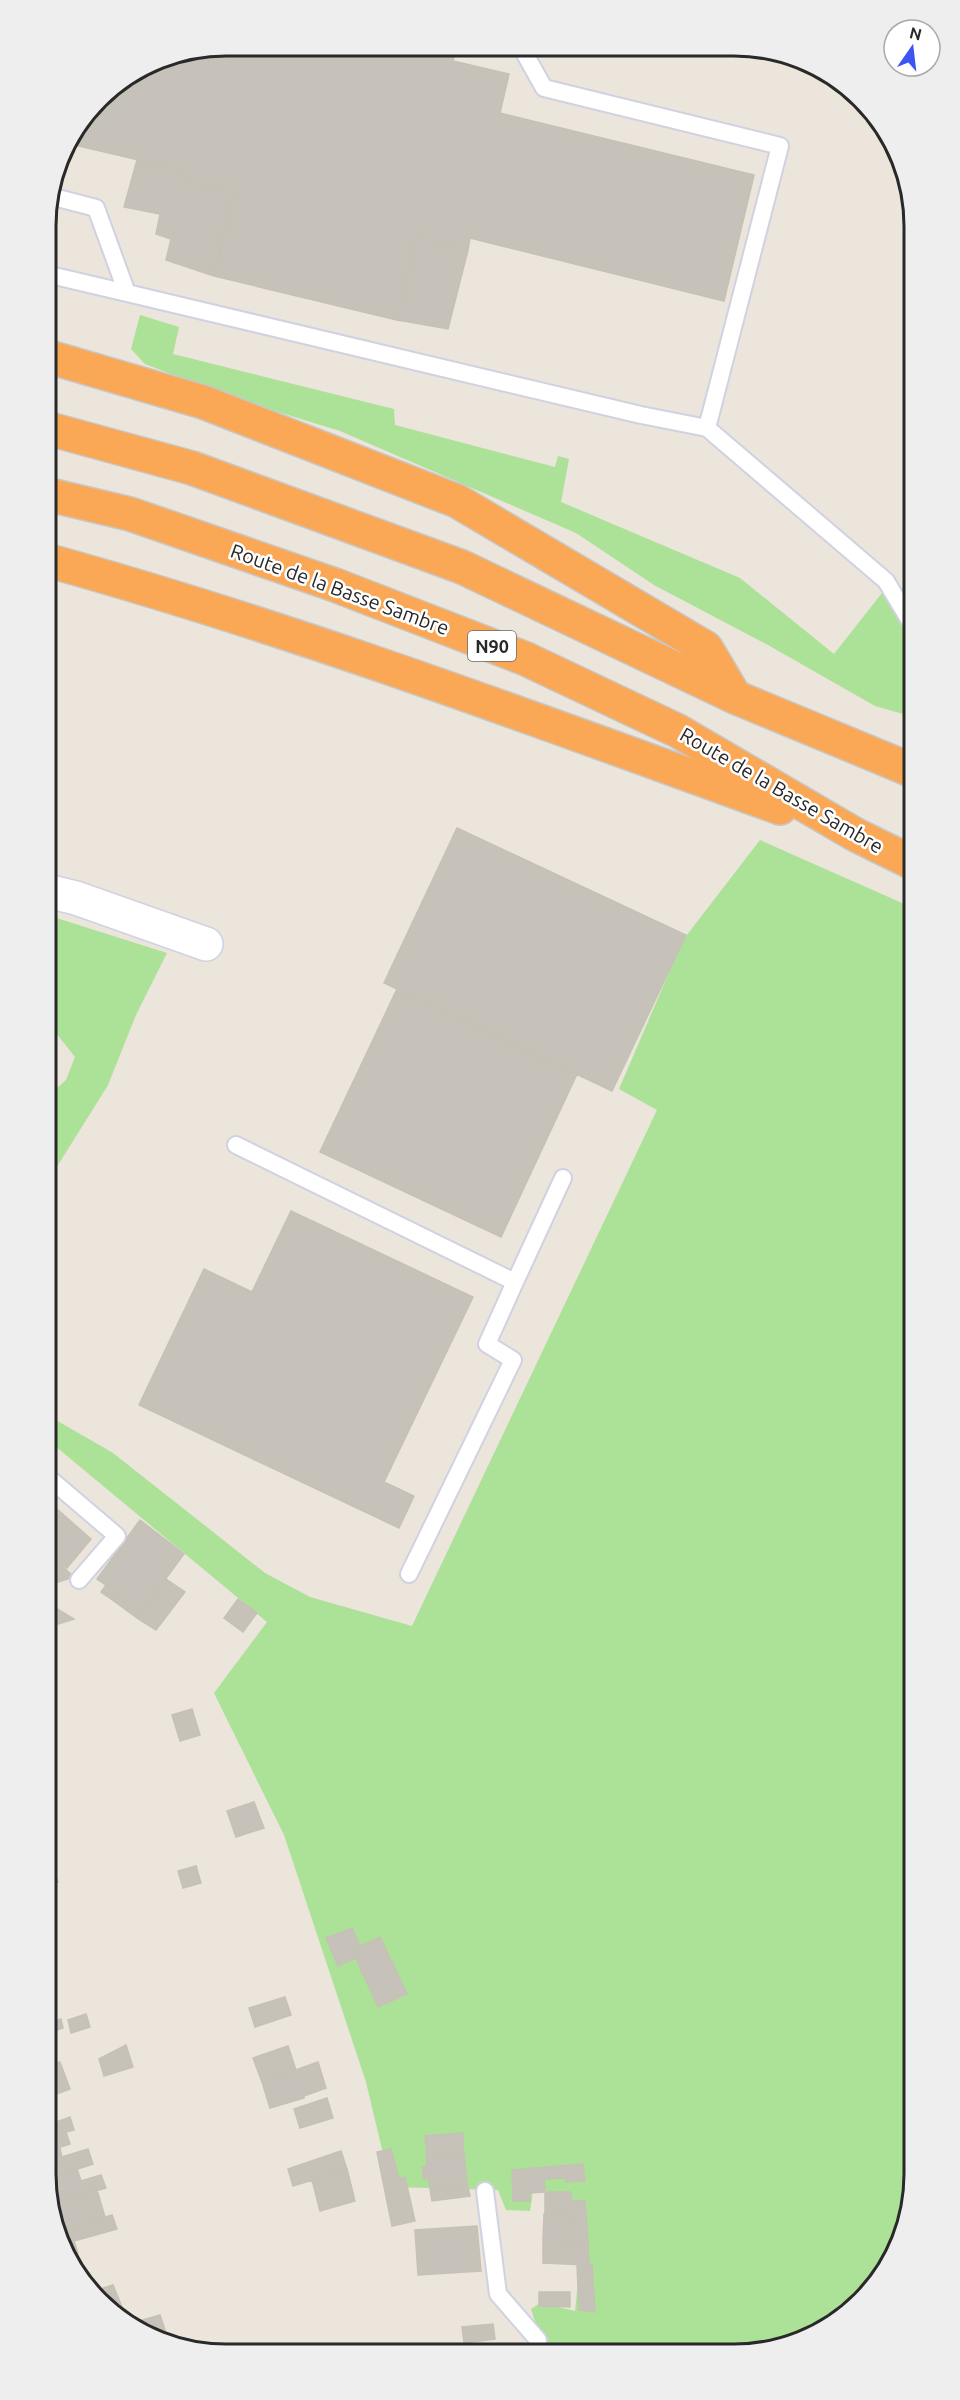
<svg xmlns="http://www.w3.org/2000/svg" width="960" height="2400" font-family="Ubuntu,sans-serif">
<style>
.green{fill:#ace198}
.building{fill:#c6c2ba;stroke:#c6c1b4;stroke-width:1.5}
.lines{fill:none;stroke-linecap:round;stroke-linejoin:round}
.lane-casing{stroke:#d0d2e1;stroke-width:20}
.street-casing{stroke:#d0d2e1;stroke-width:36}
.highway-casing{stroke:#c7c7c7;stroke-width:36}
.lane{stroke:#fff;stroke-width:16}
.street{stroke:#fff;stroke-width:33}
.highway{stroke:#faa856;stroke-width:33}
.labels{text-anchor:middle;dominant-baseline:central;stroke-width:5;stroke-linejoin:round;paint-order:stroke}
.shield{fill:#fff;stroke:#696969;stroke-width:1.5}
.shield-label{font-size:18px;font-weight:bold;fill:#292929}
.street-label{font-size:20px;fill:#292929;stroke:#fff}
.rim{fill:none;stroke:#292929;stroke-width:3}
</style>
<rect width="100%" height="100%" fill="#ebe5db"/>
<path class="green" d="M140,315L179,327L173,354L394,409L395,425L555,467L558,456L569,459L561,502L740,578L834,654L882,593L888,594L906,623L910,634V716L875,706L768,645L654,585L576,533L340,431L239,400L145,364L131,349Z
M760,840L911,907L915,2186L905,2233L878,2285L835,2325L781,2349L544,2350L531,2309L540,2303L575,2311L585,2213L534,2184L530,2211L506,2210L498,2190L391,2187L366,2082L284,1835L214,1693L267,1622L49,1441V1416L113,1453L265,1573L310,1597L412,1626L657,1110L619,1089L683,940Z
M47,915L167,953L136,1015L108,1085L48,1181V1096L66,1080L75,1057L48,1023Z"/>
<path class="building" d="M225,45L457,46L453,61L509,74L500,113L754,175L724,301L470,238L468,250L416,237L397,320L214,276L234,193L183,181L186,171L66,143L106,90L157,59Z
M137,160L186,171L183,181L234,193L214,276L166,260L171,239L156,234L160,214L124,207Z
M416,237L468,250L448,329L397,320Z
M457,828L686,935L612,1091L384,983Z
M397,989L577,1074L501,1237L320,1152Z
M291,1211L473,1297L384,1482L414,1496L399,1528L139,1405L204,1269L252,1292Z
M49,1502L91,1539L67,1568L49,1553Z
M140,1520L184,1554L137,1618L114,1601L119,1594L97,1579Z
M49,1555H50L74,1577L49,1585Z
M166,1579L185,1592L156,1630L137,1618Z
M106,1585L119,1594L114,1601L101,1592Z
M238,1599L257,1613L243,1632L224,1618Z
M49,1604L74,1619L49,1627Z
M192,1709L200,1735L180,1741L172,1715Z
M254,1802L264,1828L236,1837L227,1811Z
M52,1865L58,1882L50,1885V1866Z
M196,1866L201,1883L183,1888L178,1871Z
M352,1928L360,1946L352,1950L356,1958L338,1966L326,1938Z
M380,1937L407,1994L378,2007L352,1950Z
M285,1997L291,2015L255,2027L249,2008Z
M86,2014L90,2027L71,2033L68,2020Z
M61,2019L63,2028L51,2032L54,2039L51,2040L50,2022Z
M126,2045L133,2067L104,2076L99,2059Z
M288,2046L296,2070L262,2082L253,2058Z
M60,2062L70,2089L51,2096V2065Z
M318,2062L326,2088L304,2096V2098L270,2108L262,2082Z
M327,2098L333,2118L300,2128L294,2109Z
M51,2106L57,2122L51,2124Z
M70,2117L74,2130L66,2132L70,2144L51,2150V2124Z
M463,2133V2153L427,2157L425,2136Z
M60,2148L62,2157L88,2149L93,2164L51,2178V2150Z
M391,2149L399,2179L405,2177L415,2221L392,2226L377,2152Z
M341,2151L347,2169L293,2186L288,2169Z
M464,2153L467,2184L430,2189L426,2157Z
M583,2164L585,2181L566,2182V2178L544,2179L545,2192L529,2193L530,2201H513L512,2170Z
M427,2166L428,2178L424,2179L422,2167Z
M77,2169L81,2181L101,2175L106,2188L53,2203L51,2178Z
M347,2169L355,2201L320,2211L312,2180Z
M467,2184L470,2196L432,2201L430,2189Z
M97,2190L105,2217L61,2231L53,2203Z
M545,2192H571V2200L585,2201L588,2242L568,2241L569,2214H545Z
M51,2205H53L61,2231L56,2233L51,2221Z
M544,2214H569L568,2241L543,2240Z
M112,2215L117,2229L74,2241L78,2253L70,2256L61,2231Z
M477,2226L481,2271L418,2275L415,2230Z
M61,2231L70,2254L65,2256L56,2233Z
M543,2240L588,2242L589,2265L543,2263Z
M70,2254V2256L75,2272L65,2256Z
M577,2265H592L595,2312L579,2310Z
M113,2285L122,2307L108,2311L91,2292Z
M539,2292H570V2307L539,2306Z
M160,2315L167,2336L162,2337L133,2323Z
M493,2324L495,2339L464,2343L462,2327Z"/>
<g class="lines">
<g class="lane-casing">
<path id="lane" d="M521,47L544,88L780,146L707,428L886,581L910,621
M50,196L96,208L127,293L641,415L707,428
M46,274L127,293
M236,1145L515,1282L563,1178
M49,1478L117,1536L79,1580
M409,1574L513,1360L487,1344L515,1282
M485,2191L498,2294L538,2340L537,2350"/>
</g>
<g class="street-casing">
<path id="street" d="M47,891L76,898L206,944"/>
</g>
<g class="highway-casing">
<path id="highway" d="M46,356L203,402L457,501L706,648L735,697
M46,428L192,468L462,567L735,697L911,770
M46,494L130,514L335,585L526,659L678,731L856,835L911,862
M46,560C295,629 537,720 780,808"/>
</g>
<use href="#lane" class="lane"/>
<use href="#street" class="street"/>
<use href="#highway" class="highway"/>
</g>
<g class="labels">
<rect class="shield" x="468" y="631" width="48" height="30" rx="4.5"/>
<g class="shield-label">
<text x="492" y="646">N90</text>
</g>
<g class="street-label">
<text transform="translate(340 589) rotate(20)">Route de la Basse Sambre</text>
<text transform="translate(782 790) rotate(30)">Route de la Basse Sambre</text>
</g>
</g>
<path d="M0 0H960V2400H0ZM226 56H734A170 170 0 0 1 904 226V2174A170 170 0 0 1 734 2344H226A170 170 0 0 1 56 2174V226A170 170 0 0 1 226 56Z" fill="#eee" fill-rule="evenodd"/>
<path class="rim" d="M226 56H734A170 170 0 0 1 904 226V2174A170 170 0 0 1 734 2344H226A170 170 0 0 1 56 2174V226A170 170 0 0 1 226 56Z"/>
<g transform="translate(912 48) rotate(14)"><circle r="28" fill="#ffffff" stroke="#a9a9a9" stroke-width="1.5"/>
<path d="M0-4.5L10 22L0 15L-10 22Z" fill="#3d54f5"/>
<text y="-9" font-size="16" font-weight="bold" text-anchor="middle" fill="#292929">N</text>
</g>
</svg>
